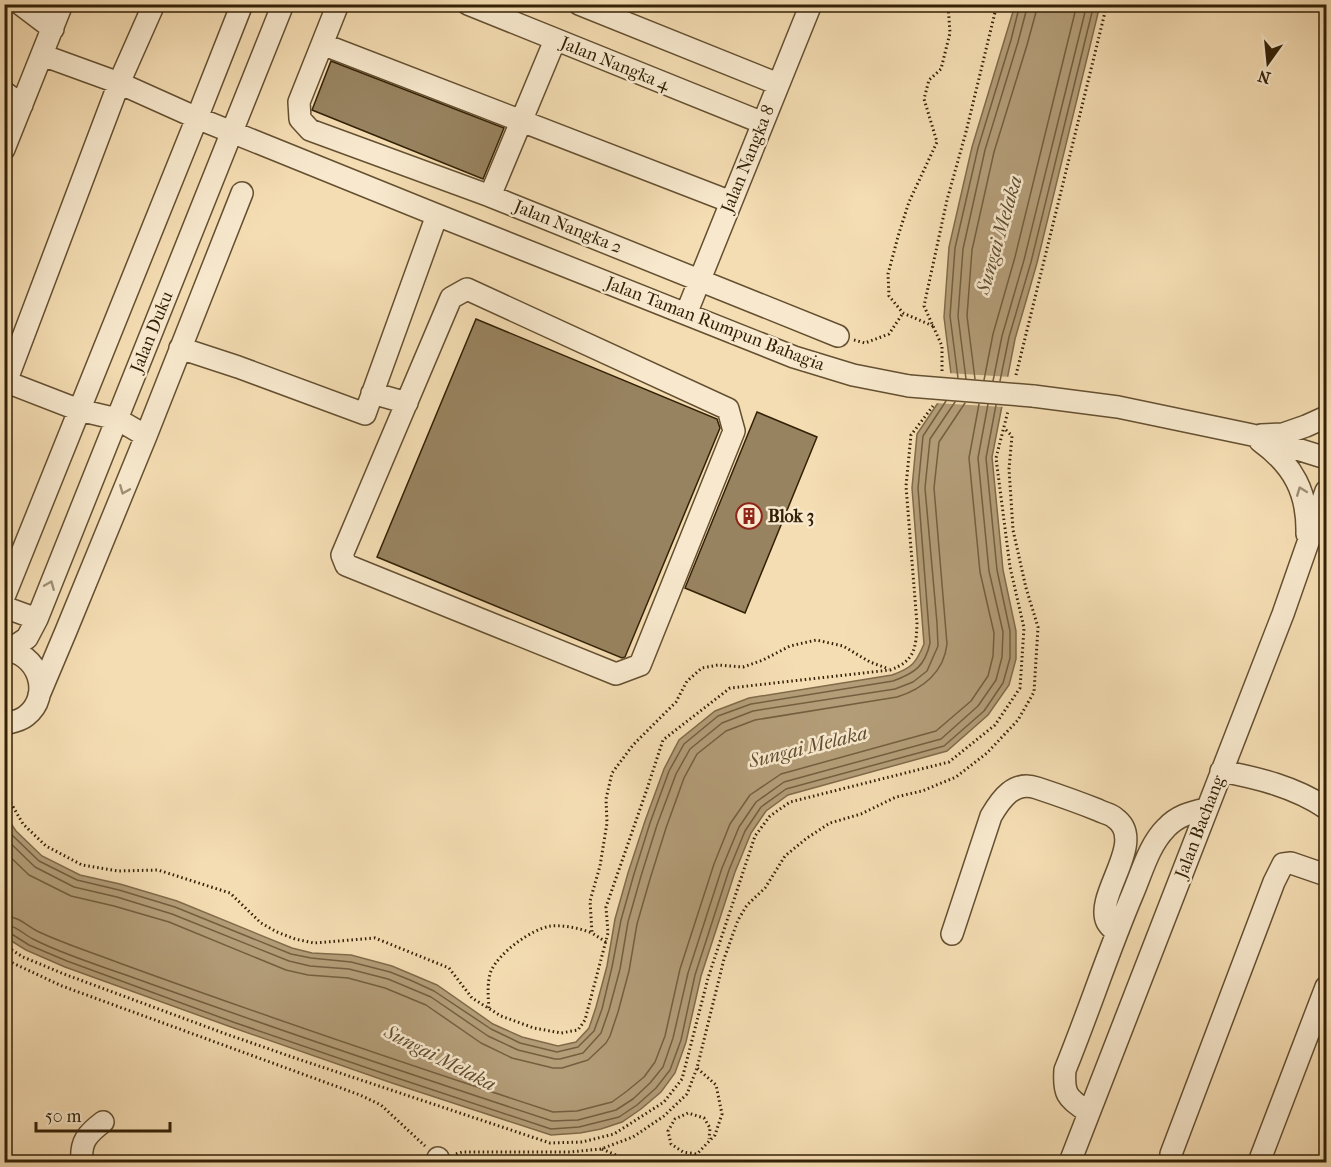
<svg xmlns="http://www.w3.org/2000/svg" width="1331" height="1167" font-family="'IM FELL French Canon',serif">
<style>
.water{fill:#b39d78;stroke:#806b4a;stroke-width:1.5}
.pier{fill:#f5ddb3}
.lines{fill:none;stroke-linecap:round;stroke-linejoin:round}
.shore{stroke:#735f3f;stroke-width:1.5}
.building{fill:#988360;stroke:#332106;stroke-width:1.5}
.minor-casing{stroke:#645031;stroke-width:24}
.path{stroke:#332106;stroke-width:3;stroke-dasharray:1.5 3;stroke-linecap:butt}
.minor{stroke:#f8e9ce;stroke-width:21}
.minor-bridge-casing{stroke:#645031;stroke-width:24;stroke-linecap:butt}
.minor-bridge{stroke:#f8e9ce;stroke-width:21}
.oneway{stroke:#9f8f74}
.labels{text-anchor:middle;dominant-baseline:central;stroke-width:5;stroke-linejoin:round;paint-order:stroke}
.street-label{font-size:18px;fill:#332106;stroke:#f8e9ce}
.poi-label{font-size:18px;font-weight:bold;fill:#332106;stroke:#f8e9ce;text-anchor:start}
.water-label{font-size:20px;font-style:italic;fill:#604c2e;stroke:#f8e9ce}
</style>
<rect width="100%" height="100%" fill="#f5ddb3"/>
<filter id="stains"><feTurbulence type="fractalNoise" baseFrequency=".00333" numOctaves="4"/><feColorMatrix values="0 0 0 0 .2 0 0 0 0 .09 0 0 0 0 .02 0 0 0 .5 -.17"/></filter>
<radialGradient id="worn" r=".72"><stop offset=".6" stop-color="#630" stop-opacity="0"/><stop offset="1" stop-color="#630" stop-opacity=".3"/></radialGradient>
<path class="water" d="M1015,5H1100L1037,263L1015,339L992,457L1003,570L1016,631V659L1009,685L988,715L947,751L788,795L766,811L751,833L735,872L701,976L686,1042L675,1073L661,1092L641,1109L622,1122L601,1129L580,1133L551,1135L392,1083L231,1027L65,967L26,950L5,937L4,813L16,831L42,856L80,875L120,884L177,901L292,948L312,953L351,955L392,966L437,985L493,1024L522,1037L558,1046L576,1042L589,1028L596,1007L607,966L615,919L628,873L645,821L664,769L679,740L715,711L749,698L892,675C912,668 916,663 924,644L912,488L917,434L952,382L944,317L949,247L972,147Z"/>
<path class="pier" d="M948,373L1011,377L1005,407L934,403L949,381Z"/>
<g class="lines">
<path class="shore" d="M958,378L950,316L955,248L978,148L1011,40L1020,4
M966,379L958,316L963,249L985,150L1018,42L1028,4
M975,379L967,316L972,250L994,152L1027,45L1036,12L1037,4
M984,380L993,334L1015,257L1077,4
M993,381L1002,336L1024,260L1087,4
M1000,381L1009,337L1031,262L1094,4
M4,824L12,835L39,861L77,880L119,890L175,907L291,954L311,958L351,962L390,972L410,980L434,991L491,1029L520,1043L557,1052L578,1047L594,1031L602,1009L612,967L621,920L634,874L650,823L669,771L684,744L718,716L751,704L893,681C915,673 925,666 930,643L918,488L923,436L946,401
M4,837L35,867L74,887L117,897L172,914L289,961L310,966L349,969L388,979L431,997L488,1036L518,1050L555,1059H560L583,1053L601,1033L609,1010L620,969L628,922L641,876L657,825L676,774L690,749L722,723L753,711L895,689L913,682L927,671L938,646L937,623L925,488L930,439L955,402
M4,851L29,875L71,896L114,906L169,922L286,970L308,975L348,978L385,988L426,1005L481,1043L512,1058L553,1068H562L588,1060L606,1043L610,1036L618,1012L629,971L637,924L650,879L666,828L684,778L697,754L726,731L755,720L897,697C923,689 944,672 947,644L934,488L939,442L965,403
M4,916C18,916 26,925 37,931C64,944 94,953 122,964C265,1016 409,1065 553,1112L577,1111L612,1102L627,1091L644,1077L655,1062L665,1036L680,969L714,864L730,824L750,795L781,774L936,731L971,701L988,676L993,656L994,633L980,572L969,458L979,404
M4,925C16,925 23,934 33,939C62,954 95,964 126,975C267,1026 409,1074 552,1121L578,1120L616,1110L633,1099L650,1083L663,1067L673,1038L688,973L722,868L739,827L756,802L784,782L941,739L978,706L996,680L1002,657L1003,632L989,571L978,458L988,404
M4,932L10,933L29,945L67,961L233,1022L394,1077L551,1129L579,1127L619,1117L637,1105L656,1088L670,1070L681,1040L695,975L729,870L745,831L761,807L786,789L944,746L984,711L1003,683L1010,658V631L997,570L986,458L996,405"/>
</g>
<path class="building" d="M331,61L504,128L483,179L312,110Z
M476,319L717,419L720,428L625,657L622,658L377,557Z
M757,412L817,437L745,613L685,588Z"/>
<g class="lines">
<g class="minor-casing">
<path id="minor" d="M20,4L53,29
M338,4L299,102L300,119L310,130L490,196L838,336
M468,4L763,123
M579,4L778,84
M322,44L731,202
M42,55L119,83L197,118L437,215L794,357L853,375L909,386
M4,92L22,105
M4,149L62,4
M490,196L555,40
M467,289L728,409L734,431L640,665L616,674L346,565L342,555L451,298Z
M686,314L811,4
M180,348L238,367L365,414L437,215
M4,381L79,410L117,419L146,436
M6,382L119,83L154,4
M372,393L407,403
M1033,396L1118,407L1252,435L1326,458
M1261,435L1283,434L1306,426L1326,417
M1260,441C1293,465 1308,492 1307,534
M4,597L197,118L242,4
M4,607L37,619
M4,650C38,652 53,695 26,716C20,721 12,722 4,724
M9,650L27,638L37,619L283,4
M39,695L66,631L146,436L242,193
M1221,771C1258,778 1295,787 1326,808
M952,934L991,816C1001,799 1014,780 1037,788C1058,795 1078,802 1098,810C1103,813 1111,814 1115,818C1148,841 1094,895 1107,922C1109,926 1114,930 1116,932
M1089,1113C1069,1098 1063,1097 1065,1070C1089,1011 1108,952 1133,893C1142,872 1149,845 1166,828C1177,816 1191,812 1206,809
M438,1158L439,1162
M82,1162C80,1142 87,1134 103,1122
M1070,1162L1283,614L1326,491
M1172,1162L1171,1154L1274,882L1283,864L1291,863L1326,875
M1259,1162L1326,987"/>
</g>
<path class="path" d="M933,326L903,313L889,296L888,274L899,233L909,202L937,142L924,99L929,80L941,69L950,33L948,4
M854,340L865,343L889,334L903,313
M942,371V346L924,306L947,200L966,132L997,4
M1016,375L1107,4
M4,791L23,824L46,846L82,865L118,871L158,870L230,893L261,923L277,932L295,939L314,943L375,938L449,968L472,998L501,1016L534,1028L561,1033L578,1030L585,1020L608,933L606,907L647,789L663,740L730,688L890,670C915,661 916,648 917,624L906,486L911,435L933,406
M606,942L592,933L590,901L600,866L607,823L606,799L612,773L633,745L676,702L687,681L702,668L718,665L743,667L763,660L790,646L816,640L843,646L870,662L889,669
M4,945L23,957L64,974L226,1034L298,1059L550,1143L582,1142L614,1134L664,1102L682,1079L708,978L755,836L770,816L790,802L949,762L995,725L1020,688L1024,628L1010,567L996,458L1008,411
M4,959L62,986L360,1095L381,1105L425,1146
M489,1008C488,997 487,982 491,971C499,953 531,929 551,926C565,925 579,928 592,933
M602,1149L632,1162
M456,1154L462,1152H570L601,1149L633,1137L664,1116L687,1094L697,1068L724,959L738,920L747,905L765,888L785,856L807,838L830,823L861,814L896,797L922,791L956,777L987,753L1018,720L1034,692L1038,627L1026,588L1013,530L1009,469L1012,436L1004,428
M696,1154L683,1152L671,1144L668,1131L675,1119L688,1113L704,1118L710,1128L709,1139
M674,1162H679L697,1154L715,1135L722,1114L716,1085L697,1068"/>
<use href="#minor" class="minor"/>
<g class="minor-bridge-casing">
<path id="minor-bridge" d="M909,386L1033,396"/>
</g>
<use href="#minor-bridge" class="minor-bridge"/>
</g>
<defs><path id="oneway-chevron" d="M-2-3.5L2.5 0L-2 3.5" fill="none" stroke-width="1.6" stroke-linecap="round" stroke-linejoin="round" transform="scale(1.5)"/></defs>
<g class="oneway">
<use href="#oneway-chevron" transform="translate(124 490) rotate(112)"/>
<use href="#oneway-chevron" transform="translate(1301 491) rotate(-111)"/>
<use href="#oneway-chevron" transform="translate(50 585) rotate(-68)"/>
</g>
<defs>
<g id="building-ring" transform="scale(1.35)"><circle r="9.5" fill="#f8e9ce" stroke="#8f2418" stroke-width="1.5"/><path d="M-4-6H4V6H1V3H-1V6H-4ZM-2.5-4.3h1.7v1.8h-1.7ZM.8-4.3h1.7v1.8H.8ZM-2.5-1h1.7V.8h-1.7ZM.8-1h1.7V.8H.8Z" fill="#8f2418"/></g>
</defs>
<g fill-rule="evenodd">
<use href="#building-ring" x="749" y="516"/>
</g>
<g class="labels">
<g class="street-label">
<text transform="translate(615 64) rotate(22)">Jalan Nangka 4</text>
<text transform="translate(748 159) rotate(-68)">Jalan Nangka 8</text>
<text transform="translate(568 227) rotate(22)">Jalan Nangka 2</text>
<text transform="translate(715 324) rotate(21)">Jalan Taman Rumpun Bahagia</text>
<text transform="translate(152 332) rotate(-68)">Jalan Duku</text>
<text transform="translate(1200 827) rotate(-69)">Jalan Bachang</text>
</g>
<g class="poi-label">
<text x="768" y="516">Blok 3</text>
</g>
<g class="water-label">
<text transform="translate(999 235) rotate(-74)">Sungai Melaka</text>
<text transform="translate(808 747) rotate(-14)">Sungai Melaka</text>
<text transform="translate(440 1058) rotate(27)">Sungai Melaka</text>
</g>
</g>
<rect width="1331" height="1167" fill="none" stroke="#f5ddb3" stroke-width="24"/>
<rect x="6" y="6" width="1319" height="1155" fill="none" stroke="#332106" stroke-width="3"/>
<rect x="12" y="12" width="1307" height="1143" fill="none" stroke="#332106" stroke-width="1.5"/>
<g transform="translate(1268 63) rotate(195)" stroke="#f8e9ce" stroke-width="4.5" paint-order="stroke">
<path d="M0-4.5L10 22L0 15L-10 22Z" fill="#332106"/>
<text y="-9" font-size="16" font-weight="bold" text-anchor="middle" fill="#332106">N</text>
</g>
<path d="M36 1122v9h134v-9" fill="none" stroke="#332106" stroke-width="3"/>
<text x="45" y="1122" font-size="18" fill="#332106" stroke="#f8e9ce" stroke-width="4.5" paint-order="stroke">50 m</text>
<rect width="100%" height="100%" filter="url(#stains)"/>
<rect width="100%" height="100%" fill="url(#worn)"/>
</svg>
